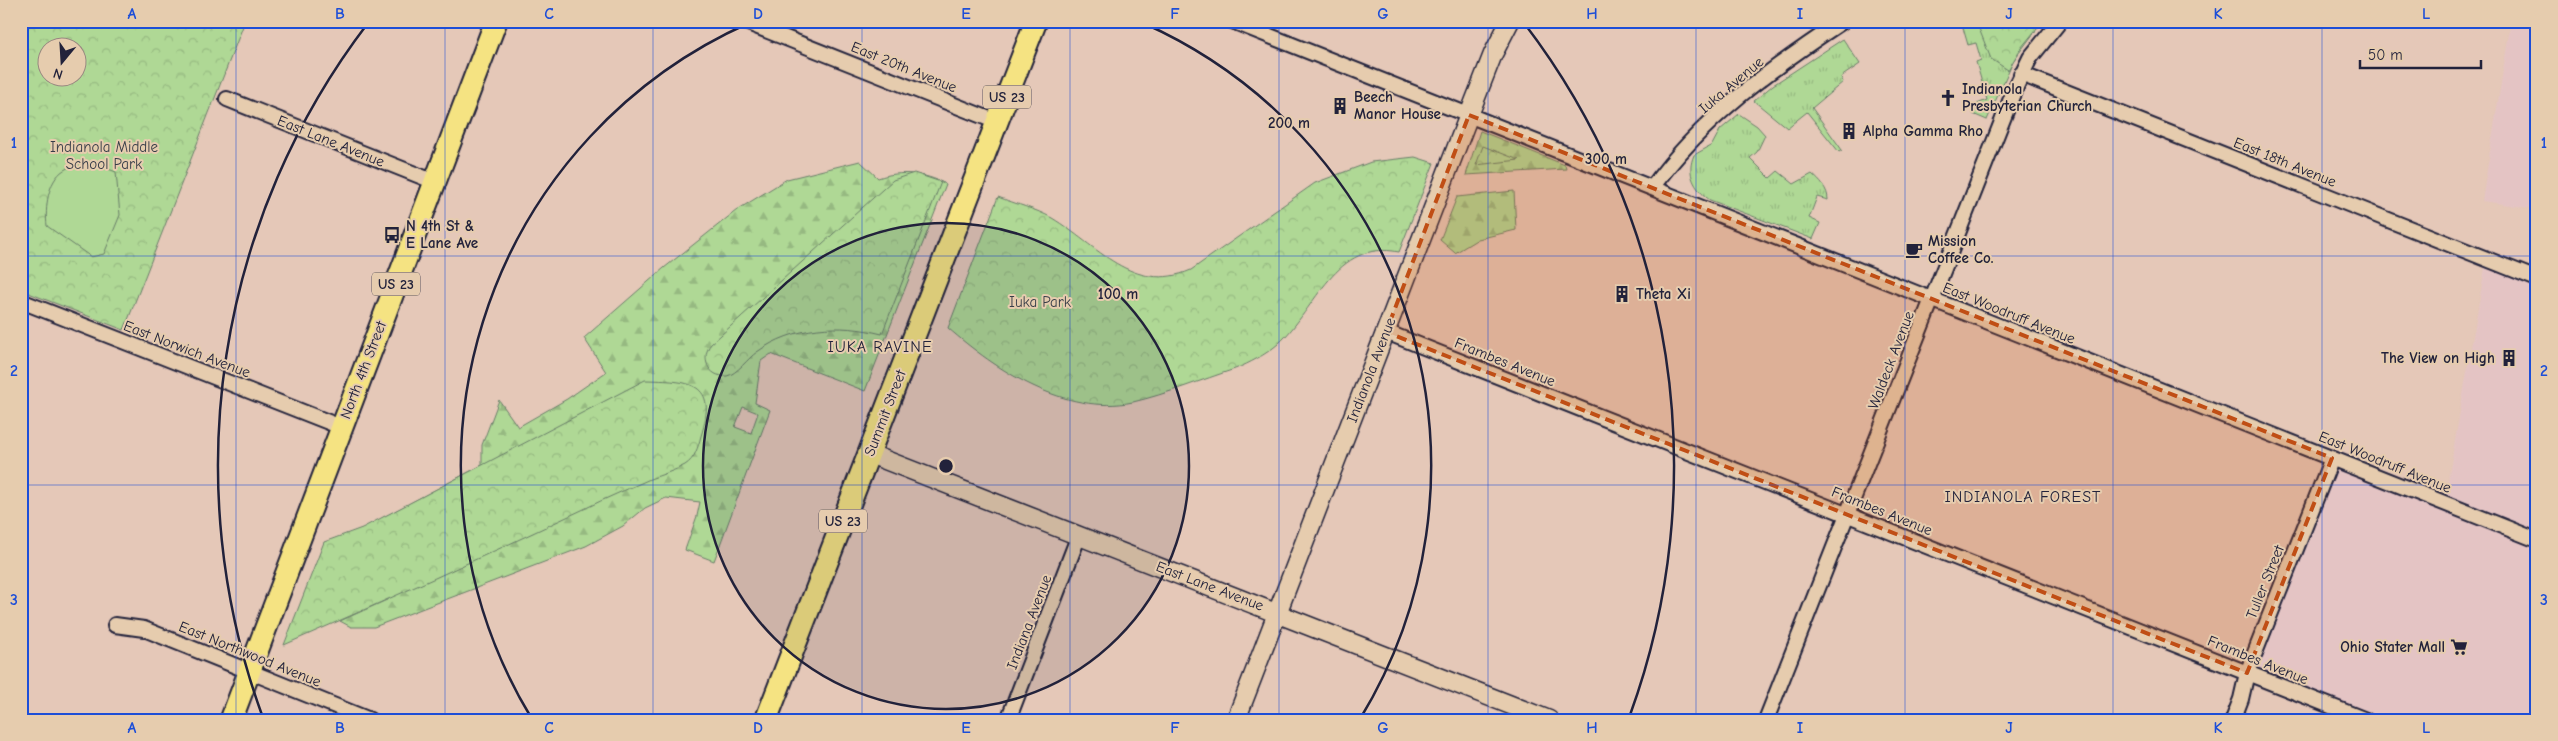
<svg xmlns="http://www.w3.org/2000/svg" width="2558" height="741" font-family="'Comic Neue',sans-serif">
<style>
.built{fill:#e4c4c4}
.grass{fill:url(#grass-tufts);stroke:#687d68}
.forest{fill:url(#forest-firs);stroke:#687d68;fill-rule:evenodd}
.park{fill:url(#park-crowns);stroke:#687d68;fill-rule:evenodd}
.garden{fill:#afd895;stroke:#687d68}
.lines{fill:none;stroke-linecap:round;stroke-linejoin:round}
.minor-casing{stroke:#22223b;stroke-width:18}
.tertiary-casing{stroke:#22223b;stroke-width:21}
.primary-casing{stroke:#22223b;stroke-width:25}
.minor{stroke:#e6ccae;stroke-width:14}
.tertiary{stroke:#e6ccae;stroke-width:18}
.primary{stroke:#f5e382;stroke-width:21}
.marked{fill:#c04e15;fill-opacity:0.2;stroke:#c04e15;stroke-width:4;stroke-dasharray:10 6;stroke-linejoin:round}
.grid{fill:none;stroke:#1d4ed8;stroke-width:1;stroke-opacity:0.55}
.ring{fill:none;stroke:#22223b;stroke-width:2.5}
.labels{text-anchor:middle;dominant-baseline:central;stroke-width:4;stroke-linejoin:round;paint-order:stroke}
.shield{fill:#e6ccae;stroke:#5d555e;stroke-width:1}
.shield-label{font-size:14px;font-weight:bold;fill:#22223b}
.street-label{font-size:15px;fill:#22223b;stroke:#e6ccae}
.poi-label{font-size:15px;font-weight:bold;fill:#22223b;stroke:#e6ccae;text-anchor:start}
.park-label{font-size:15px;fill:#373d48;stroke:#e6ccae}
.neighbourhood-label{font-size:16px;letter-spacing:1px;fill:#22223b;stroke:#e6ccae}
.centre{fill:#22223b;stroke:#e6ccae;stroke-width:2.5}
.ring-label{font-size:15px;text-anchor:middle;font-weight:bold;fill:#22223b;stroke:#e6ccae;stroke-width:4;stroke-linejoin:round;paint-order:stroke}
.neatline{fill:none;stroke:#1d4ed8;stroke-width:2}
.grid-label{font-size:16px;text-anchor:middle;font-weight:bold;fill:#1d4ed8}
</style>
<defs>
<pattern id="grass-tufts" width="24" height="20" patternUnits="userSpaceOnUse" patternTransform="scale(1.25)"><rect width="24" height="20" fill="#afd895"/><path d="M3 7l-1-3M5 7V3M7 7l1-3M15 17l-1-3M17 17v-4M19 17l1-3" fill="none" stroke="#96b981"/></pattern>
<pattern id="forest-firs" width="22" height="20" patternUnits="userSpaceOnUse" patternTransform="scale(1.25)"><rect width="22" height="20" fill="#afd895"/><path d="M5 1l3.5 6h-7zM16 11l3.5 6h-7z" fill="#96b981"/></pattern>
<pattern id="park-crowns" width="20" height="18" patternUnits="userSpaceOnUse" patternTransform="scale(1.25)"><rect width="20" height="18" fill="#afd895"/><path d="M2 6a3 3 0 1 1 6 0M12 15a3 3 0 1 1 6 0" fill="none" stroke="#96b981"/></pattern>
</defs>
<rect width="100%" height="100%" fill="#e5c8b8"/>
<filter id="ink" filterUnits="userSpaceOnUse"><feTurbulence type="fractalNoise" baseFrequency=".02" numOctaves="2"/><feDisplacementMap in="SourceGraphic" scale="10" xChannelSelector="R" yChannelSelector="G"/><feConvolveMatrix kernelMatrix="1 2 1 2 8 2 1 2 1" color-interpolation-filters="sRGB"/></filter>
<g filter="url(#ink)">
<path class="built" d="M2511,21H2537V209L2482,201Z
M2487,256L2537,276V720H2363L2247,673L2334,458L2444,504Z"/>
<path class="grass" d="M1961,21H2043L2013,61L1987,120L1973,114L1977,104L1987,100L1976,62L1981,60L1976,43L1968,45Z
M1843,39L1860,64L1841,77L1843,82L1812,108L1842,150L1839,152L1807,112L1787,128L1754,101L1773,85Z
M1739,114L1757,126L1765,135L1757,152L1750,158L1770,178L1778,171L1794,184L1812,174C1820,181 1828,189 1828,200L1817,197L1809,218L1820,223L1813,239L1710,200C1694,189 1686,173 1694,155L1712,145L1720,130Z"/>
<path class="forest" d="M1480,131L1565,165L1566,169L1466,175Z
M860,161L878,178C901,170 924,173 946,184L865,391L771,354L761,361L755,403L770,410L714,561L685,550L697,516L700,502L666,498L645,508L623,526L586,546L374,627H351L340,621L389,599L382,518L482,465V445L499,400L518,427L567,399L606,372L584,338L664,268L737,210L787,179ZM743,407L758,413L751,433L735,427Z
M1514,191L1516,230L1478,239L1455,253L1440,240L1457,197Z"/>
<path class="park" d="M21,21H245L124,330L21,290ZM48,48H78V78H48Z
M1976,21H2043L2021,48L2008,70L1991,59Z
M1483,146L1519,160L1476,165Z
M1415,157L1434,163L1399,252C1335,239 1317,308 1278,344C1265,355 1250,363 1235,369C1201,380 1167,394 1133,402C1065,416 996,370 948,328L998,197C1016,204 1036,209 1052,218C1097,245 1133,295 1191,270L1315,183L1371,162Z
M914,173L941,182L882,334C839,323 794,326 757,352C748,358 737,374 727,376C708,378 700,357 711,344L893,180Z
M645,380C689,381 719,381 701,436C698,447 695,459 685,465C674,471 661,475 650,479C628,489 606,498 584,509C485,556 385,601 284,645L324,542L362,528Z"/>
<path class="garden" d="M79,164L98,165L116,172L120,215L104,254L91,257L47,226C45,209 47,181 64,170C68,167 75,166 79,164Z"/>
<g class="lines">
<g class="minor-casing">
<path id="minor" d="M743,21L997,122
M1232,21L2537,540
M2021,74L2537,279
M227,99L435,182
M1652,188C1701,119 1773,67 1843,21
M21,301L341,427
M1386,332L2366,720
M115,625L144,629L370,720
M1008,720L1079,535
M1766,720L2014,91L2030,58L2060,21
M2233,720L2241,699L2247,673L2332,458"/>
</g>
<g class="tertiary-casing">
<path id="tertiary" d="M870,454L1549,720
M1236,720L1469,115L1493,54L1510,21"/>
</g>
<g class="primary-casing">
<path id="primary" d="M231,720L496,21
M766,720L1036,21"/>
</g>
<use href="#minor" class="minor"/>
<use href="#tertiary" class="tertiary"/>
<use href="#primary" class="primary"/>
</g>
</g>
<path class="marked" d="M1469,115L2332,458L2247,673L1386,332Z"/>
<path class="grid" d="M236,21V720M445,21V720M653,21V720M862,21V720M1070,21V720M1279,21V720M1488,21V720M1696,21V720M1905,21V720M2113,21V720M2322,21V720M21,256H2537M21,485H2537"/>
<circle cx="946" cy="466" r="243" fill="#22223b" fill-opacity=".12"/>
<g class="ring">
<circle cx="946" cy="466" r="243"/>
<path d="M532 719A485 485 0 0 1 749 23M1143 23A485 485 0 0 1 1360 719"/>
<path d="M262 715A728 728 0 0 1 368 23M1524 23A728 728 0 0 1 1630 715"/>
</g>
<defs>
<g id="church-bare" transform="scale(1.35)"><path d="M-1.2-6h2.4v3.5h3.3v2.4h-3.3V6h-2.4V-.1h-3.3v-2.4h3.3Z" fill="#22223b" stroke="#e6ccae" stroke-width="2.5" paint-order="stroke"/></g>
<g id="building-bare" transform="scale(1.35)"><path d="M-4-6H4V6H1V3H-1V6H-4ZM-2.5-4.3h1.7v1.8h-1.7ZM.8-4.3h1.7v1.8H.8ZM-2.5-1h1.7V.8h-1.7ZM.8-1h1.7V.8H.8Z" fill="#22223b" stroke="#e6ccae" stroke-width="2.5" paint-order="stroke"/></g>
<g id="bus-bare" transform="scale(1.35)"><path d="M-5-6H5V4H4V6H2V4H-2V6H-4V4H-5ZM-3.5-4V0h7V-4ZM-3.5 1.2v1.5H-2V1.2ZM2 1.2v1.5H3.5V1.2Z" fill="#22223b" stroke="#e6ccae" stroke-width="2.5" paint-order="stroke"/></g>
<g id="cafe-bare" transform="scale(1.35)"><path d="M-5.5-4.5H6V0H3Q3 3.5 0 3.5H-2.5Q-5.5 3.5-5.5 0ZM3-3.2v2h1.7v-2ZM-6 4.5H4V6H-6Z" fill="#22223b" stroke="#e6ccae" stroke-width="2.5" paint-order="stroke"/></g>
<g id="supermarket-bare" transform="scale(1.35)"><path d="M-6-5.5h2.5l.6 2H6L4.5 2H-2.5L-4.4-4H-6ZM-1.5 3.2a1.3 1.3 0 1 0 .1 0ZM3 3.2a1.3 1.3 0 1 0 .1 0Z" fill="#22223b" stroke="#e6ccae" stroke-width="2.5" paint-order="stroke"/></g>
</defs>
<g fill-rule="evenodd">
<use href="#church-bare" x="1948" y="98"/>
<use href="#building-bare" x="1340" y="106"/>
<use href="#building-bare" x="1849" y="131"/>
<use href="#bus-bare" x="392" y="235"/>
<use href="#cafe-bare" x="1914" y="250"/>
<use href="#building-bare" x="1622" y="294"/>
<use href="#building-bare" x="2509" y="358"/>
<use href="#supermarket-bare" x="2459" y="647"/>
</g>
<g class="labels">
<g class="shield">
<rect x="983" y="85.5" width="48" height="23" rx="4"/>
<rect x="372" y="272.5" width="48" height="23" rx="4"/>
<rect x="819" y="509.5" width="48" height="23" rx="4"/>
</g>
<g class="shield-label">
<text x="1007" y="97">US 23</text>
<text x="396" y="284">US 23</text>
<text x="843" y="521">US 23</text>
</g>
<g class="street-label">
<text transform="translate(904 67) rotate(22)">East 20th Avenue</text>
<text transform="translate(1731 85) rotate(-40)">Iuka Avenue</text>
<text transform="translate(331 141) rotate(22)">East Lane Avenue</text>
<text transform="translate(2285 162) rotate(22)">East 18th Avenue</text>
<text transform="translate(2009 313) rotate(22)">East Woodruff Avenue</text>
<text transform="translate(187 349) rotate(21)">East Norwich Avenue</text>
<text transform="translate(1891 360) rotate(-69)">Waldeck Avenue</text>
<text transform="translate(1505 362) rotate(22)">Frambes Avenue</text>
<text transform="translate(363 370) rotate(-69)">North 4th Street</text>
<text transform="translate(1371 370) rotate(-69)">Indianola Avenue</text>
<text transform="translate(885 413) rotate(-69)">Summit Street</text>
<text transform="translate(2385 462) rotate(22)">East Woodruff Avenue</text>
<text transform="translate(1882 511) rotate(22)">Frambes Avenue</text>
<text transform="translate(2265 582) rotate(-68)">Tuller Street</text>
<text transform="translate(1210 586) rotate(21)">East Lane Avenue</text>
<text transform="translate(1029 622) rotate(-69)">Indiana Avenue</text>
<text transform="translate(250 654) rotate(22)">East Northwood Avenue</text>
<text transform="translate(2258 660) rotate(22)">Frambes Avenue</text>
</g>
<g class="poi-label">
<text x="1962" y="89">Indianola<tspan x="1962" dy="17">Presbyterian Church</tspan></text>
<text x="1354" y="97">Beech<tspan x="1354" dy="17">Manor House</tspan></text>
<text x="1863" y="131">Alpha Gamma Rho</text>
<text x="406" y="226">N 4th St &amp;<tspan x="406" dy="17">E Lane Ave</tspan></text>
<text x="1928" y="241">Mission<tspan x="1928" dy="17">Coffee Co.</tspan></text>
<text x="1636" y="294">Theta Xi</text>
<text x="2495" y="358" text-anchor="end">The View on High</text>
<text x="2445" y="647" text-anchor="end">Ohio Stater Mall</text>
</g>
<g class="park-label">
<text x="104" y="147">Indianola Middle<tspan x="104" dy="17">School Park</tspan></text>
<text x="1040" y="302">Iuka Park</text>
</g>
<g class="neighbourhood-label">
<text x="880" y="347">IUKA RAVINE</text>
<text x="2023" y="497">INDIANOLA FOREST</text>
</g>
</g>
<circle cx="946" cy="466" r="8" class="centre"/>
<g class="ring-label">
<text x="1289" y="128">200 m</text>
<text x="1606" y="164">300 m</text>
<text x="1118" y="299">100 m</text>
</g>
<rect width="2558" height="741" fill="none" stroke="#e6ccae" stroke-width="55"/>
<g transform="translate(62 62) rotate(198)"><circle r="24" fill="#e6ccae" stroke="#988880"/>
<path d="M0-4L9 19L0 12L-9 19Z" fill="#22223b"/>
<text y="-8" font-size="14" font-weight="bold" text-anchor="middle" fill="#22223b">N</text>
</g>
<path d="M2360 60v8h121v-8" fill="none" stroke="#22223b" stroke-width="2.5"/>
<text x="2368" y="60" font-size="15" fill="#22223b" stroke="#e6ccae" stroke-width="4" paint-order="stroke">50 m</text>
<rect x="28" y="28" width="2502" height="686" class="neatline"/>
<g class="grid-label">
<text x="132" y="19">A</text>
<text x="340" y="19">B</text>
<text x="549" y="19">C</text>
<text x="758" y="19">D</text>
<text x="966" y="19">E</text>
<text x="1175" y="19">F</text>
<text x="1383" y="19">G</text>
<text x="1592" y="19">H</text>
<text x="1800" y="19">I</text>
<text x="2009" y="19">J</text>
<text x="2218" y="19">K</text>
<text x="2426" y="19">L</text>
<text x="14" y="148">1</text>
<text x="2544" y="148">1</text>
<text x="14" y="376">2</text>
<text x="2544" y="376">2</text>
<text x="14" y="605">3</text>
<text x="2544" y="605">3</text>
<text x="132" y="733">A</text>
<text x="340" y="733">B</text>
<text x="549" y="733">C</text>
<text x="758" y="733">D</text>
<text x="966" y="733">E</text>
<text x="1175" y="733">F</text>
<text x="1383" y="733">G</text>
<text x="1592" y="733">H</text>
<text x="1800" y="733">I</text>
<text x="2009" y="733">J</text>
<text x="2218" y="733">K</text>
<text x="2426" y="733">L</text>
</g>
</svg>
